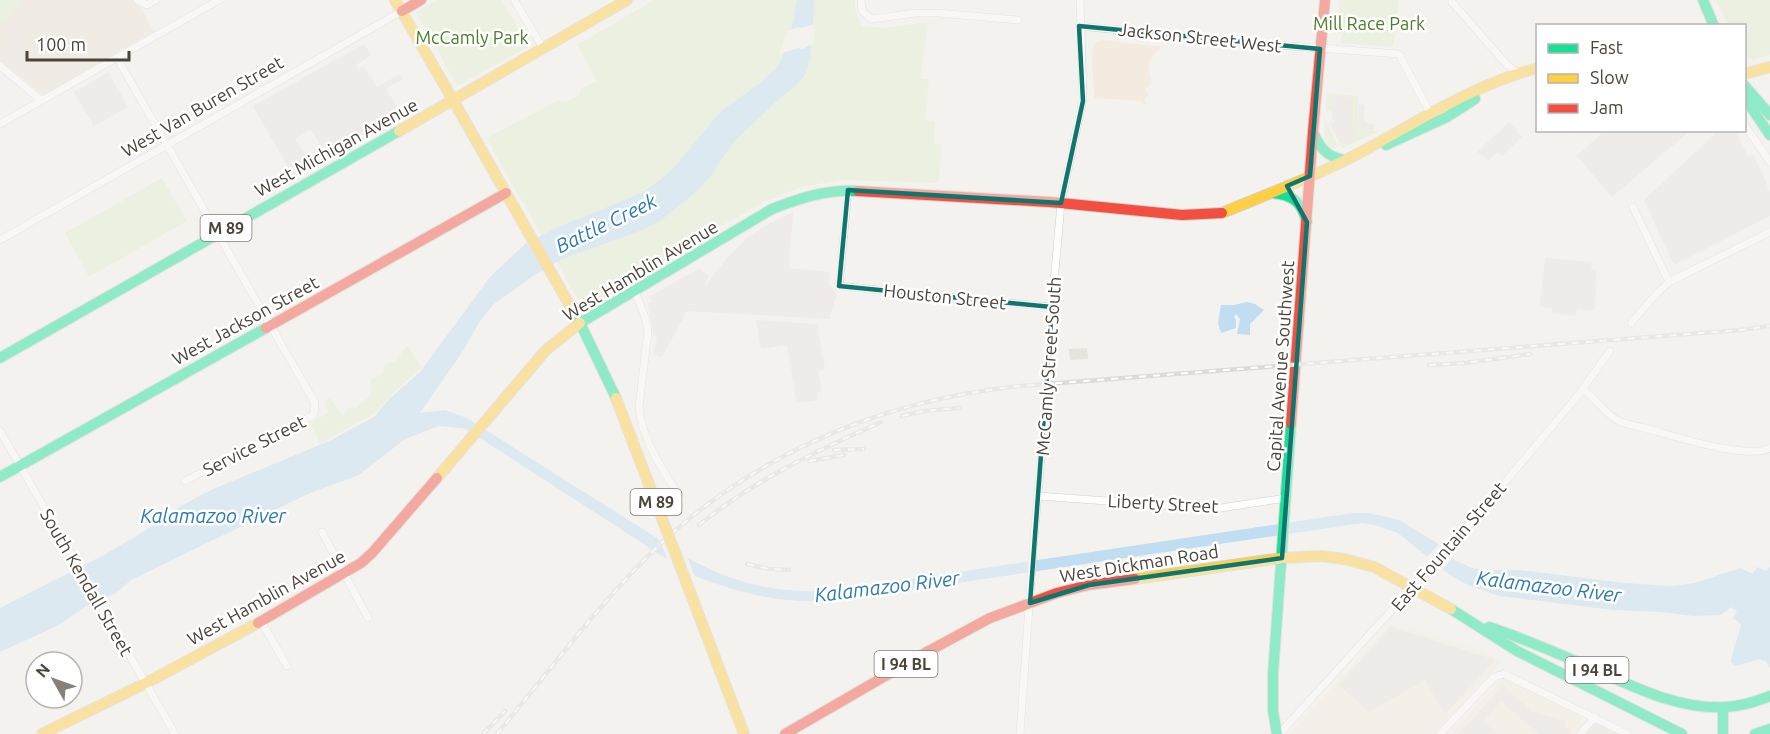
<svg xmlns="http://www.w3.org/2000/svg" width="1770" height="734" font-family="Ubuntu,sans-serif">
<style>
.residential{fill:#e7e4dc}
.commercial{fill:#f3ebdf}
.education{fill:#eae5da}
.green{fill:#e1eecf}
.parking{fill:#e6e3df}
.water{fill:#c0ddf1}
.pier{fill:#f4f2ee}
.lines{fill:none;stroke-linecap:round;stroke-linejoin:round}
.street-casing{stroke:#d2d0cb;stroke-width:8}
.fast-casing{stroke:#d3cfc5;stroke-width:12}
.slow-casing{stroke:#d3cfc5;stroke-width:12}
.jam-casing{stroke:#d3cfc5;stroke-width:12}
.street{stroke:#fdfdfc;stroke-width:7}
.fast{stroke:#16e098;stroke-width:10}
.slow{stroke:#ffcf43;stroke-width:10}
.jam{stroke:#f24e42;stroke-width:10}
.rail-casing{stroke:#dbdbda;stroke-width:4.5}
.rail{stroke:#fff;stroke-width:2;stroke-dasharray:7;stroke-linecap:butt}
.slow-bridge-casing{stroke:#d6cebb;stroke-width:12;stroke-linecap:butt}
.slow-bridge{stroke:#ffcf43;stroke-width:10}
.marked{fill:none;stroke:#0f766e;stroke-width:4.5;stroke-linejoin:round}
.labels{text-anchor:middle;dominant-baseline:central;stroke-width:5;stroke-linejoin:round;paint-order:stroke}
.shield{fill:#fff;stroke:#817c74;stroke-width:1.5}
.shield-label{font-size:16px;font-weight:bold;fill:#4b4439}
.park-label{font-size:18px;fill:#4a7f2a;stroke:#fff}
.street-label{font-size:18px;fill:#4b4439;stroke:#fff}
.water-label{font-size:20px;font-style:italic;fill:#2e7ab2;stroke:#fff}
</style>
<rect width="100%" height="100%" fill="#f4f2ee"/>
<path class="residential" d="M1599,724L1620,734H1586L1594,725Z"/>
<path class="commercial" d="M1103,40L1162,47L1151,57L1149,71L1152,83L1145,90L1149,95L1145,99L1147,103L1145,105L1141,101L1094,98L1092,50L1096,43Z
M1391,624L1478,650L1501,662L1434,734H1289Z
M1504,679L1576,712L1582,718L1581,726L1574,734H1450L1500,681Z"/>
<path class="education" d="M0,0H137L154,32L43,95L0,61Z"/>
<path class="green" d="M0,0H22L3,23L0,20Z
M437,0H501L530,46L457,86L416,12Z
M654,0H855V9L862,26L886,28L928,22L920,79H929L925,120L935,121L934,143L941,144L939,183L841,180L802,187L764,202L716,229L595,304L577,298L486,138L559,100L566,102L580,94L581,88L597,81L577,45Z
M1340,0H1399L1394,42L1392,47L1341,43L1342,34L1337,33Z
M1716,0H1770V54L1754,60L1745,57L1744,26L1728,25Z
M1327,93L1358,96V119L1365,129L1378,132L1342,148L1340,145L1345,144L1347,145L1353,142V139L1357,136L1350,122L1346,124L1344,122L1353,99L1339,95L1333,97L1332,110L1325,111Z
M1325,119L1338,145L1337,148H1331C1323,140 1323,131 1325,119Z
M162,178L187,221L89,277L65,233Z
M407,346L422,367L389,397L377,412L320,444L311,423L328,412L324,401L330,398L343,416L349,407L356,408L370,396L371,379L383,374L384,364L395,361Z"/>
<path class="parking" d="M17,33L32,58L19,66L4,41Z
M364,44L371,55L356,65L359,69L364,66L377,87L400,74L403,79L386,89L403,116L329,159L310,129L295,139L313,167L294,178L253,106Z
M108,72L128,107L94,126L74,92Z
M1339,95L1353,99L1350,120L1344,122L1346,124L1351,121L1357,136L1353,139V142L1347,145L1345,144L1340,145L1330,123L1335,120L1331,119L1333,97H1337Z
M1359,104L1365,105L1364,121L1366,123L1374,124V130L1365,129L1359,124Z
M1509,122L1522,137L1502,156L1497,153L1489,160L1477,152Z
M1604,131V130L1690,131L1612,197L1577,156Z
M1718,131H1735L1748,156L1754,155L1770,192V216L1674,265L1644,200Z
M793,212L789,268L830,272L829,285L837,294L829,319L687,311L662,357L653,355L657,337L653,335L648,303L652,301L649,297L699,268L709,276L703,288L727,258L747,238L769,223Z
M1545,258L1592,262L1591,269L1597,270L1594,311L1577,309L1576,316L1552,313V308L1540,307Z
M756,320L817,324L825,369L818,371L822,391L817,392L818,400L797,403L787,345L761,349Z
M1087,348L1088,359L1070,360L1069,349Z
M1391,627L1495,660L1445,714L1425,680L1369,712L1339,685Z
M1503,686L1532,712L1566,721L1565,727L1572,729L1567,734H1538L1501,701L1483,721L1497,734H1459Z"/>
<path class="water" d="M797,0H815L810,57L806,73L797,85L780,98L732,144L710,177L695,193L660,221L635,233L564,258L533,276L494,304L480,321L463,351L420,413L445,410L467,418L690,559C737,585 783,595 837,590L1353,513H1369L1399,520L1437,543L1455,560L1472,568L1485,570H1520L1625,583L1671,586L1695,583L1740,568L1753,574L1757,567L1766,571L1770,567V668L1766,662L1760,659L1736,666L1731,662C1732,648 1739,637 1741,624L1733,618L1737,611L1731,607L1721,615L1693,616L1661,612L1613,610L1499,596L1468,585L1451,576L1398,533L1375,525L1362,523L843,600C786,605 743,595 690,574L469,431L462,428L439,426L405,439L359,475L310,493L131,580L116,593L85,607L57,626L0,652V608L102,556L143,532L181,506L211,490L329,441L374,417L389,399L420,372L490,277L525,244L556,228L644,192L671,171L721,111L760,83L780,64L793,23Z
M1247,302L1255,304L1264,310L1250,324V335L1237,334L1240,319L1236,314L1234,317L1236,320V328L1221,333L1218,323L1221,305H1234Z"/>
<path class="pier" d="M815,24L814,43L802,49L799,48L779,54L787,32L797,27L801,28Z
M658,536L686,553L696,580L669,564Z
M1440,543L1454,556L1441,571L1426,558Z"/>
<g class="lines">
<g class="street-casing">
<path id="street" d="M137,0L147,5L156,0
M514,0L543,48
M861,0L862,11L871,19L916,13H938L1018,20
M1452,2L1507,65L1518,73
M1079,26L1278,45L1399,54L1431,115
M117,58L315,403L314,414L308,418L185,481
M0,66L41,100
M0,124L219,0
M1744,124L1770,162
M848,190L839,286L1052,307
M1633,207L1669,282
M0,240L402,11
M635,292L645,317L648,331L639,407C642,441 664,472 682,500
M1631,323L1657,293L1669,282L1770,232
M1582,389C1595,398 1605,413 1617,420C1625,425 1639,426 1648,429C1674,436 1747,460 1770,448
M0,431L175,734
M1039,496L1201,508H1221L1286,498
M322,532L368,618
M261,621L287,666
M1020,734L1033,550L1053,319V294L1061,203L1083,99L1080,0
M1279,734L1461,534L1576,398L1610,351
M1440,734L1494,677L1504,674L1627,734
M1580,734L1595,717"/>
</g>
<g class="fast-casing">
<path id="fast" d="M1703,0L1714,26
M1744,85L1770,115
M1744,97L1770,135
M1313,132C1320,148 1326,156 1344,160
M1386,145L1447,117L1475,99
M1273,193C1293,195 1302,202 1307,222
M569,304L580,323L772,209C800,198 827,189 858,191
M580,323L616,398
M0,358L399,131
M0,477L266,328
M1451,609L1517,651L1682,734
M1489,627C1522,638 1555,652 1587,666C1630,685 1677,710 1726,707C1742,706 1755,702 1770,696
M1723,707V734
M1277,734L1273,711V674L1291,424
M1755,734L1770,729"/>
</g>
<g class="slow-casing">
<path id="slow" d="M395,0L453,100L627,0
M1744,74L1770,67
M399,131L453,100L569,304
M1222,213C1270,193 1319,175 1365,150C1421,120 1475,84 1538,68
M437,478L546,350L580,323
M1135,579L1282,558L1321,556L1344,559L1374,567L1451,609
M695,605L744,734
M42,734L146,683L258,623"/>
</g>
<g class="jam-casing">
<path id="jam" d="M402,11L421,0
M858,191L1050,202L1182,215L1222,213
M266,328L506,193
M1291,424L1313,132L1325,0
M258,623L361,563L372,553L437,478
M785,734L925,653L990,618L1057,593L1089,585L1135,579"/>
</g>
<use href="#street" class="street"/>
<use href="#fast" class="fast"/>
<use href="#slow" class="slow"/>
<use href="#jam" class="jam"/>
<g class="rail-casing">
<path id="rail" d="M1429,365L1466,363L1530,354
M902,416L924,411L959,408
M834,450L864,449
M809,461L844,455
M699,525C754,480 817,451 881,422
M747,564L770,569L789,570
M483,734L505,711
M497,734C546,675 593,612 647,557C748,456 880,400 1021,386L1740,330L1770,326"/>
</g>
<use href="#rail" class="rail"/>
<g class="slow-bridge-casing">
<path id="slow-bridge" d="M616,398L695,605"/>
</g>
<use href="#slow-bridge" class="slow-bridge"/>
</g>
<path d="M0 0H1770V734H0ZM1079,26L1320,49L1310,176L1287,186L1307,222L1282,558L1089,585L1030,603L1052,307L839,286L848,190L1061,203L1083,101Z" fill="#f4f2ee" fill-opacity=".55" fill-rule="evenodd"/>
<path class="marked" d="M1079,26L1320,49L1310,176L1287,186L1307,222L1282,558L1089,585L1030,603L1052,307L839,286L848,190L1061,203L1083,101Z"/>
<g class="labels">
<g class="shield">
<rect x="200.5" y="215" width="51" height="26" rx="4.5"/>
<rect x="630.5" y="489" width="51" height="26" rx="4.5"/>
<rect x="874.5" y="651" width="63" height="26" rx="4.5"/>
<rect x="1565.5" y="657" width="63" height="26" rx="4.5"/>
</g>
<g class="shield-label">
<text x="226" y="228">M 89</text>
<text x="656" y="502">M 89</text>
<text x="906" y="664">I 94 BL</text>
<text x="1597" y="670">I 94 BL</text>
</g>
<g class="park-label">
<text x="1369" y="23">Mill Race Park</text>
<text x="472" y="37">McCamly Park</text>
</g>
<g class="street-label">
<text transform="translate(1200 37) rotate(6)">Jackson Street West</text>
<text transform="translate(202 106) rotate(-30)">West Van Buren Street</text>
<text transform="translate(336 147) rotate(-29)">West Michigan Avenue</text>
<text transform="translate(640 270) rotate(-31)">West Hamblin Avenue</text>
<text transform="translate(945 296) rotate(6)">Houston Street</text>
<text transform="translate(245 320) rotate(-29)">West Jackson Street</text>
<text transform="translate(1048 366) rotate(-86)">McCamly Street South</text>
<text transform="translate(1280 366) rotate(-86)">Capital Avenue Southwest</text>
<text transform="translate(254 445) rotate(-27)">Service Street</text>
<text transform="translate(1163 503) rotate(3)">Liberty Street</text>
<text transform="translate(1448 546) rotate(-49)">East Fountain Street</text>
<text transform="translate(1139 563) rotate(-9)">West Dickman Road</text>
<text transform="translate(87 582) rotate(60)">South Kendall Street</text>
<text transform="translate(266 597) rotate(-29)">West Hamblin Avenue</text>
</g>
<g class="water-label">
<text transform="translate(606 223) rotate(-26)">Battle Creek</text>
<text x="213" y="515">Kalamazoo River</text>
<text transform="translate(887 586) rotate(-7)">Kalamazoo River</text>
<text transform="translate(1549 586) rotate(7)">Kalamazoo River</text>
</g>
</g>
<rect x="1536" y="24" width="210" height="108" fill="#ffffff" stroke="#b7b4b0" stroke-width="1.5"/>
<rect x="1548" y="44" width="30" height="9" fill="#16e098" stroke="#b7b4b0" stroke-width="1.5"/>
<text x="1590" y="54" font-size="18" fill="#4b4439">Fast</text>
<rect x="1548" y="74" width="30" height="9" fill="#ffcf43" stroke="#b7b4b0" stroke-width="1.5"/>
<text x="1590" y="84" font-size="18" fill="#4b4439">Slow</text>
<rect x="1548" y="104" width="30" height="9" fill="#f24e42" stroke="#b7b4b0" stroke-width="1.5"/>
<text x="1590" y="114" font-size="18" fill="#4b4439">Jam</text>
<g transform="translate(54 680) rotate(310)"><circle r="28" fill="#ffffff" stroke="#b7b4b0" stroke-width="1.5"/>
<path d="M0-4.5L10 22L0 15L-10 22Z" fill="#868178"/>
<text y="-9" font-size="16" font-weight="bold" text-anchor="middle" fill="#4b4439">N</text>
</g>
<path d="M27 51v9h102v-9" fill="none" stroke="#4b4439" stroke-width="3"/>
<text x="36" y="51" font-size="18" fill="#4b4439" stroke="#ffffff" stroke-width="4.5" paint-order="stroke">100 m</text>
</svg>
